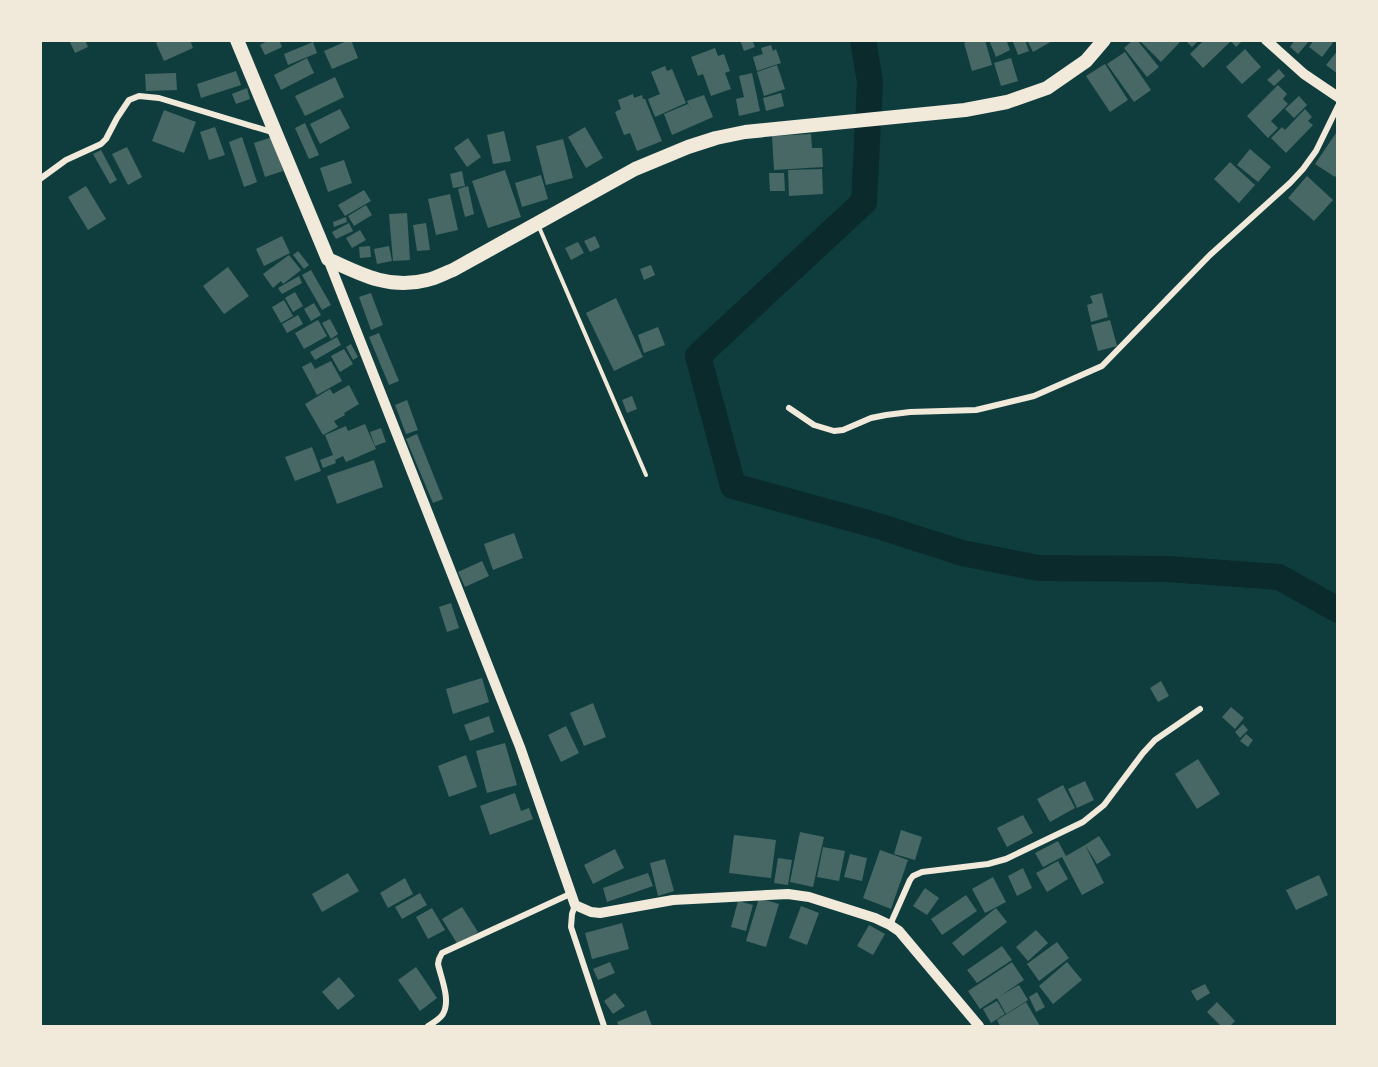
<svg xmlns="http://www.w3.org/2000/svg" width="1378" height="1067" font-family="'Sofia Sans Condensed',sans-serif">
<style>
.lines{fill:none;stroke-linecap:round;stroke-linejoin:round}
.river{stroke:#0a2a2b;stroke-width:26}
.building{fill:#486865}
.service{stroke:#f1e9da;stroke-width:4}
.minor{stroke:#f1e9da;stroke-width:6}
.tertiary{stroke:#f1e9da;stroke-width:10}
.trunk{stroke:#f1e9da;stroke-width:14}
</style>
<rect width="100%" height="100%" fill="#0f3d3e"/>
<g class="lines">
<path class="river" d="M863,40L870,82L864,202L698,356L733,486L875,525L962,553L1038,568L1168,569L1279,577L1338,610"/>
</g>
<path class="building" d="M69,40H85L88,47L75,53Z
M160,40H190L193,48L164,61L156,43Z
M269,40H279L282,47L265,55L260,45Z
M349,40H351L358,58L332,69L324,51Z
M740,40H752L755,47L744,51Z
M972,40H985L992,65L972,71L964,43Z
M989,40H1011L1007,42L1010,50L996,57Z
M1017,40H1025L1029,51L1018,55L1013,42Z
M1027,40H1054L1033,52Z
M1133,40H1137L1159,67L1147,77L1124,48Z
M1139,40H1178L1180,42L1161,62Z
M1185,40H1199L1192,47Z
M1204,40H1243L1236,47L1231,41L1203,68L1190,54Z
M1295,40H1310L1298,54L1290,47Z
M1314,40H1335L1322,57L1309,47Z
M313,42L317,53L288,65L284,54Z
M771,45L773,51L776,49L781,63L757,71L753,57L763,54L761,48Z
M715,48L718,56L724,54L730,71L725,73L731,89L711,96L703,74L698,76L691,57Z
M1245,49L1261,67L1242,84L1226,67Z
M1338,50V74L1326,65Z
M1125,52L1151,90L1134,102L1107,64Z
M307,58L314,73L281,90L274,75Z
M1011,58L1018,81L1001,86L994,63Z
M1105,64L1128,100L1110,112L1086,76Z
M777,65L785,89L764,96L757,72Z
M665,66L667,71L672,69L686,103L655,117L648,99L660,94L651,72Z
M1279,69L1285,76L1274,86L1267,80Z
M236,71L241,85L201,98L197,84Z
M176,73L177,90L146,91L145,74Z
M752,73L760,111L739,116L736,99L744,97L739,76Z
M335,77L344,97L305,116L295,96Z
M1278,85L1287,94L1283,99L1288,104L1271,121L1278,128L1268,138L1247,116Z
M247,88L250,99L236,104L232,94Z
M781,93L784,106L766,111L763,98Z
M633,94L634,98L642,95L643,99H645L662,141L637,151L630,133L624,135L615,112L621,109L618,100Z
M704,95L713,117L672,135L664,114L688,104L691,110L687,101Z
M1299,96L1307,105L1294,118L1285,109Z
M340,109L350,128L320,144L310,124Z
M1305,109L1312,117L1308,121L1313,125L1286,153L1271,138L1282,127L1285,130Z
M164,110L196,122L184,153L152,141Z
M305,123L319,155L309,159L295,128Z
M215,127L225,155L209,160L200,132Z
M585,127L603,158L586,168L568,137Z
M1338,130V173L1335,177L1315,164Z
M504,131L511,161L493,164L487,135Z
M811,134L812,148H822L823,167L774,170L772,136Z
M242,137L257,182L244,187L229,142Z
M272,137L283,171L265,177L254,143Z
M468,138L481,157L467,167L454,148Z
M563,139L573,178L546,185L536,146Z
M127,147L142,177L128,185L112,154Z
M1250,149L1271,167L1258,182L1237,165Z
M101,150L117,180L110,184L93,154Z
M344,160L352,183L328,192L320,168Z
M1230,162L1255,185L1239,203L1214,179Z
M822,169L823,194L789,196L788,170Z
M505,170L521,217L488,228L472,181Z
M462,171L465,186L453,188L450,174Z
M769,173H784L785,191H770Z
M541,175L548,199L522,207L515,183Z
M1307,176L1333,200L1314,221L1288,198Z
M86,186L106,219L88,230L68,197Z
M468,186L474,214L465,217L458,189Z
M364,190L371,201L345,216L338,205Z
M450,194L458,230L436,235L428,199Z
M366,205L372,215L354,226L348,216Z
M407,213L410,260L393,261L389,214Z
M346,217L347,222L334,227L333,222Z
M349,223L353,231L336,239L332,232Z
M426,223L430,250L417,251L413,225Z
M360,230L366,240L352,248L346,238Z
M282,236L290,253L264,266L256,249Z
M595,236L600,247L590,252L584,241Z
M578,242L584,253L571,260L565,248Z
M370,246L371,257L360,258L359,247Z
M389,246L392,261L377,264L374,249Z
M298,251L309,265L304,269L293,255Z
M289,255L301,270L283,284L281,281L273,288L263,274Z
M651,265L655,275L644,280L640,269Z
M228,267L249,296L224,314L203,286Z
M311,270L331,305L322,310L302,275Z
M299,276L302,283L282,294L278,288Z
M295,292L303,306L293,312L285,298Z
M371,293L383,325L371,330L359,297Z
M1102,293L1108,317L1091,322L1087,305L1093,303L1090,296Z
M616,298L643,357L614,371L586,313Z
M284,300L293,316L281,323L272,307Z
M314,303L321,315L311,321L304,309Z
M298,315L303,324L287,333L282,324Z
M330,319L338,334L331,339L322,323Z
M318,320L327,336L304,349L295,333Z
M1110,320L1117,346L1098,351L1091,325Z
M658,327L665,345L644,353L638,335Z
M379,333L399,381L389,385L369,337Z
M337,337L341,345L315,360L310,352Z
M351,344L358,357L353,360L346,347Z
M344,349L353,364L340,372L331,356Z
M331,361L342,381L317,395L302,367L311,362L315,369Z
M349,385L359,404L344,413L345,415L334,421L338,427L323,435L305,404L330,389L333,394Z
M632,396L637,409L627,413L622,400Z
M407,400L418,430L406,434L395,405Z
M365,424L376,449L346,462L343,456L335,460L336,463L323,468L320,460L333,455L325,435L346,426L348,431Z
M381,428L386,442L375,446L370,432Z
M417,434L443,499L433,503L406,439Z
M312,447L321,471L295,481L285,457Z
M374,460L383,487L337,504L327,476Z
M514,533L523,558L493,570L484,544Z
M482,561L489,576L465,587L458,572Z
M451,603L459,628L447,632L439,607Z
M482,678L489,702L453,714L446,689Z
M1161,681L1169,696L1158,702L1150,688Z
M593,703L606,737L584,746L570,713Z
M1231,707L1244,718L1235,729L1222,717Z
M489,716L494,732L470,741L464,725Z
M1243,724L1248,730L1240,738L1235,732Z
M566,726L579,753L561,762L548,735Z
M1246,734L1253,740L1248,747L1240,741Z
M505,743L517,785L487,793L476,751Z
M466,755L477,787L449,797L438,766Z
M1198,759L1220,794L1197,809L1175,774Z
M1085,781L1094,800L1077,808L1068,789Z
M1063,785L1075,808L1050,822L1037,799Z
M515,793L521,811L529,808L533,819L490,835L480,806Z
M1023,815L1033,833L1007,847L997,828Z
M901,830L922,837L915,860L894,854Z
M800,832L824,837L813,887L790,882Z
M734,835L776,840L771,878L729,873Z
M1099,836L1111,855L1097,864L1085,845Z
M1058,841L1066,856L1085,845L1104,883L1082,895L1062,857L1043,867L1035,853Z
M823,847L845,851L839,881L817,877Z
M615,849L624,868L593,884L584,865Z
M880,850L908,860L891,909L863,898Z
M850,854L867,858L862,881L844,877Z
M778,858L792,860L788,885L774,883Z
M665,859L674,891L658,896L650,863Z
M1058,861L1068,879L1047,892L1036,873Z
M1023,868L1032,888L1017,896L1008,876Z
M348,873L359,891L322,912L312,894Z
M648,873L653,886L607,902L603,888Z
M1319,875L1328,895L1296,910L1286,890Z
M993,877L1006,902L985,913L972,889Z
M405,878L413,894L388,908L380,893Z
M925,888L939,898L927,915L913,906Z
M420,893L427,905L402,919L395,907Z
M966,895L977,911L942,935L931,919Z
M759,898L779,904L766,947L746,941Z
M738,901L753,905L746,931L731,927Z
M801,906L819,913L807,945L789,938Z
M462,907L478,932L458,945L442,919Z
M432,908L445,930L428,939L416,917Z
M996,908L1007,922L963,956L952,943Z
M622,923L629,949L592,959L585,933Z
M869,925L885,934L873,955L857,946Z
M1036,930L1048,943L1028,961L1016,947Z
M1057,942L1069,958L1039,981L1027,964Z
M1002,946L1012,960L977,983L967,970Z
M610,962L615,973L598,980L593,969Z
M1012,962L1024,980L1000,996L1019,985L1028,1000L1006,1014L997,998L980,1009L968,991Z
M1067,962L1082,980L1053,1004L1039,986Z
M416,967L437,998L420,1011L398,980Z
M339,977L355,996L338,1010L322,992Z
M1205,984L1210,993L1197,1001L1191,991Z
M1037,992L1045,1007L1036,1012L1029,997Z
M615,993L625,1006L613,1014L604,1001Z
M997,1001L1005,1014L991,1023L983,1009Z
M1026,1002L1040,1026H1000L997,1020Z
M1217,1002L1235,1021L1230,1026H1221L1207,1012Z
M646,1010L652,1026H619L617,1022Z"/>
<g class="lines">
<path class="service" d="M539,227L646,475"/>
<path class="minor" d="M40,179L66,160L101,144L106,139L117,118L129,100L139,96L159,98L275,133
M789,408L814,425L834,431L843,430L871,418L886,415L910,412L976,410L1034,396L1102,366L1210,255L1290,183L1303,169L1316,151L1338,106
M575,905L572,914L571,927L604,1026
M890,925L910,880L913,876L922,872L988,864L1006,859L1083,822L1104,805L1143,753L1155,740L1200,709
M428,1026C433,1023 440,1019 443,1014C451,1000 441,978 438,964L439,959L442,953L570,894"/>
<path class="tertiary" d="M1266,40L1304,74L1338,97
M328,259L520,747L575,905L591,912L600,913L673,900L788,894L809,897L875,918L890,925L899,931L979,1026"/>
<path class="trunk" d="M237,40L328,259C360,274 390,290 427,280C436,278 445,273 453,270L635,169L688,147L716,138L745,132L965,110L1007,102L1047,88L1086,61L1104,40"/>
</g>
<rect width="1378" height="1067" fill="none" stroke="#f1e9da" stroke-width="84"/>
</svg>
